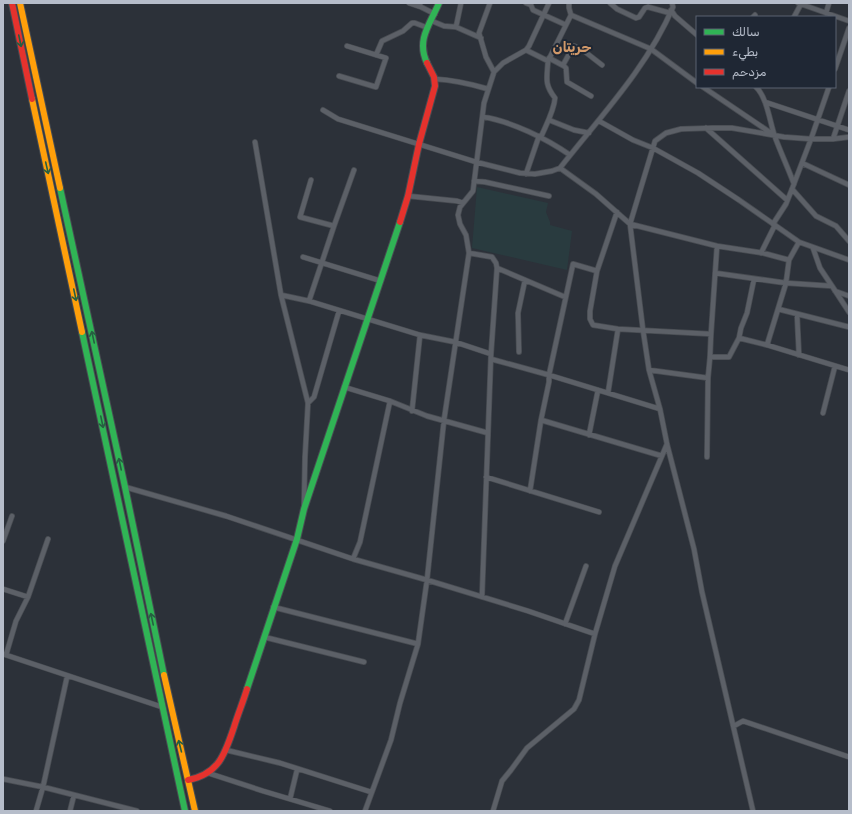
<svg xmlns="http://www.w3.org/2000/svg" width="852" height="814" font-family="Rubik,'Noto Sans Arabic',sans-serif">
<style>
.green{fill:#293b3f}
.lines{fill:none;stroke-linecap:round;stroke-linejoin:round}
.street-casing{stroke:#484c52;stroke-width:6}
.fast-casing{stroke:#484c52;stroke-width:8}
.slow-casing{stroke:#484c52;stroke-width:8}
.jam-casing{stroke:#484c52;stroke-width:8}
.street{stroke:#5c6067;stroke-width:4.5}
.fast{stroke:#30b455;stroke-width:6}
.slow{stroke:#ff9f0a;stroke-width:6}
.jam{stroke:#e5322d;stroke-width:6}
.oneway{stroke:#265f41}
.labels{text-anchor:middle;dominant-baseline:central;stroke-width:4;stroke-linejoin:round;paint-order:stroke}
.district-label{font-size:14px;font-weight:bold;fill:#d29969;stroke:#1f2734}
</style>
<rect width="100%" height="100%" fill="#2c3139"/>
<path class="green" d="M477,187L548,203L546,212L550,222V225L572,231L567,270L472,248Z"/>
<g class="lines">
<g class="street-casing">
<path id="street" d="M409,3L421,7
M419,3L421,7L435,14
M490,3L479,33L486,57L494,72
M526,3L531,5L533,10L566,25
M569,3V8L571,15
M610,3L617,9L636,18L639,17L645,8L648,7L670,13
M798,3L849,21
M671,10L675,16L697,35
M826,13L829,3
M753,17L755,15
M794,17L801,4
M432,21L444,26L456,27L481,38
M456,27L461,3
M526,50L548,61L571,15L651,49L697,83
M376,55L382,41L403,31L412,23H415L428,28
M549,58L564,66L566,68L567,82L591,96
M563,65L573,47L574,46L584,51L602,65
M835,69L849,28
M339,76L376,87L386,58L347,46
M435,79C453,80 471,84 488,89
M703,87L771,133
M756,87C767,97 770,123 775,137C781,153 788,168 794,184
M765,102L849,130
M323,110L338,119L476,162L520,173L535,174L552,171L560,168C600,117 647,68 673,7L672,3
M483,117C511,121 547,139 570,155
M549,120L574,130L589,133
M599,121L633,140L653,148L698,173L739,200L799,242L849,260
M706,128L787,200
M541,137C546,125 554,111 555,98C544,84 547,78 548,61
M833,139L849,91
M255,142L281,295L308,403L305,457L304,506
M802,163L849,185
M560,168L596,194L630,224L717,246L763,253L789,260
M526,174L539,136
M311,180L300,217L334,226
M474,181L485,182L549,196
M792,189L816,216L836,226L849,241
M408,196L457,201L463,203
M773,224L786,204L792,189L811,139L829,87
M813,248L820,268L832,286
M469,253L466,235L460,224L458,215L460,207L473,191L484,103L494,72L503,63L526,50L529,46L549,3
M761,253L775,225
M303,257L381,281
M497,268L565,297
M597,271L590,311V319L593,325L618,329L711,334L717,246
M715,273L786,283L832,286L849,312
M835,291L849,296
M281,295L309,301L420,335L455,342L491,354
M309,301L334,226L354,170
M778,309L849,327
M797,314L799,355
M739,338L741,328L747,313L754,279
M767,345L849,370
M519,352L518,313L525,280
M710,357L711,334
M491,359L549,375L660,409
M649,370L708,378L710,357H729L739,338L767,345L786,283L789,260L799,242
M344,387L390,401L427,416L488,433
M608,393L618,329
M308,403L314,397L339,311
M412,411L420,335
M823,413L835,366
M541,420L662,456
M589,435L598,390
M707,457L708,378
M486,477L599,512
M125,487L226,516L353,559L427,580L528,611L595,634
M530,491L541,420L549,382V375L573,264L597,271L617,212
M3,541L12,516
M353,559L360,542L390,401
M3,589L28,597
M273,607L418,644
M565,624L586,566
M264,637L364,662
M3,654L162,707
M6,655L16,621L28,597L48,539
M734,726L743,721L849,757
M226,750L280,763L371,792
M208,773L263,791L330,811
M3,779L43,787L137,811
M290,799L297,770
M36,811L43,787L67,677
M70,811L74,795
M365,811L391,740L400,703L418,644L427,580L444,420L469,253L492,257L496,263L497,268L491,354L482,597
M493,811L502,781L511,770L527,748L574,709L579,700L595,634L615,566L667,444
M753,811L702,592L694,549L667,444L660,409L649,370L643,330L630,224L655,141L666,133L681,129L712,128H732L784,137L811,139H833L849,137"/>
</g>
<g class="fast-casing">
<path id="fast" d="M427,63C416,40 430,24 439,3
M60,188L125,487L164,675
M82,332L185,811
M247,689L297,539L304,509L400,222"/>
</g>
<g class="slow-casing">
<path id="slow" d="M20,3L60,188
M32,99L82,332
M164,675L195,811"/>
</g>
<g class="jam-casing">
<path id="jam" d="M12,3L32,99
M400,222L408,196L419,144L435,86L434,77L427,63
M188,780C219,774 225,754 234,727C238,714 243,702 247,689"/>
</g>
<use href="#street" class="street"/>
<use href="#fast" class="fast"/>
<use href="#slow" class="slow"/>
<use href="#jam" class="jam"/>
</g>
<defs><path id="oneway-shaft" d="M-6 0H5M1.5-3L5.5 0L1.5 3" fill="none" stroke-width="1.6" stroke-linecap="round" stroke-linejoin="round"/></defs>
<g class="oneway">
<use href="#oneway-shaft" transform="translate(20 41) rotate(78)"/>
<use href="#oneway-shaft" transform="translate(47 168) rotate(77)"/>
<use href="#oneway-shaft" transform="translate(75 295) rotate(78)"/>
<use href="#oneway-shaft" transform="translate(93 337) rotate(-102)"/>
<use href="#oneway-shaft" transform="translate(102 422) rotate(78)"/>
<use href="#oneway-shaft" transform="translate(120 464) rotate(-102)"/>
<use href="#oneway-shaft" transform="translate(152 619) rotate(-102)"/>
<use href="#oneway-shaft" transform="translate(180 746) rotate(-104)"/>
</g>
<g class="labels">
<g class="district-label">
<text x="572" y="47">حريتان</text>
</g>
</g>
<rect width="852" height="814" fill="none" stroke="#b6bdca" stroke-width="8"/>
<rect x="696" y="16" width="140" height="72" fill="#1f2734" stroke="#5b6370"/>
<rect x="704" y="29" width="20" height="6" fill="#30b455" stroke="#5b6370"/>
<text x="732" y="36" font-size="12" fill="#b6bdca">سالك</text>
<rect x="704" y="49" width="20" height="6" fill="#ff9f0a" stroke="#5b6370"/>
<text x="732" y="56" font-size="12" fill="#b6bdca">بطيء</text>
<rect x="704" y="69" width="20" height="6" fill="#e5322d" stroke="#5b6370"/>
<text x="732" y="76" font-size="12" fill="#b6bdca">مزدحم</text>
</svg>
